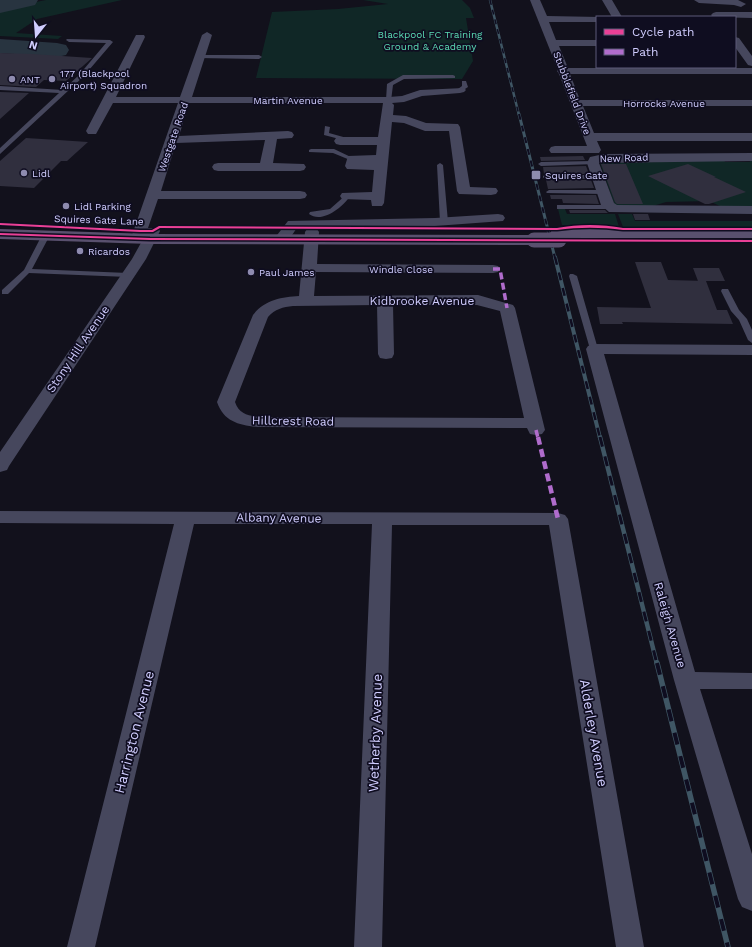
<svg xmlns="http://www.w3.org/2000/svg" width="752" height="947" font-family="'Work Sans',sans-serif">
<style>
.green{fill:#102726}
.lines{fill:none;stroke-linecap:round;stroke-linejoin:round}
.taxiway{fill:#283440;fill-rule:evenodd}
.building{fill:#302f3e}
.lane{fill:#46475d;fill-rule:evenodd}
.street{fill:#46475d;fill-rule:evenodd}
.primary{fill:#59506e;fill-rule:evenodd}
.rail-far4-casing{stroke:#3f5664;stroke-width:2.5}
.rail-far3-casing{stroke:#3f5664;stroke-width:3}
.rail-far2-casing{stroke:#3f5664;stroke-width:4}
.rail-far1-casing{stroke:#3f5664;stroke-width:4.5}
.rail-casing{stroke:#3f5664;stroke-width:5.5}
.rail-far4{stroke:#0f0d20;stroke-width:1.5;stroke-dasharray:5;stroke-linecap:butt}
.rail-far3{stroke:#0f0d20;stroke-width:2;stroke-dasharray:6;stroke-linecap:butt}
.rail-far2{stroke:#0f0d20;stroke-width:2.5;stroke-dasharray:8;stroke-linecap:butt}
.rail-far1{stroke:#0f0d20;stroke-width:3;stroke-dasharray:10;stroke-linecap:butt}
.rail{stroke:#0f0d20;stroke-width:4;stroke-dasharray:12;stroke-linecap:butt}
.primary-bridge{stroke:#59506e;stroke-width:15}
.quiet-far1{stroke:#b06ccc;stroke-width:3.5;stroke-dasharray:7 3.5;stroke-linecap:butt}
.quiet{stroke:#b06ccc;stroke-width:4.5;stroke-dasharray:8 4.5;stroke-linecap:butt}
.cycleway-casing{stroke:#0f0d20;stroke-width:3}
.cycleway{fill:#ea4096;fill-rule:evenodd}
.poi-dot{fill:#8e8baf;stroke:#0f0d20;stroke-width:1.5}
.labels{text-anchor:middle;dominant-baseline:central;stroke-width:3.5;stroke-linejoin:round;paint-order:stroke}
.far-park-label{font-size:10px;fill:#5bdcb5;stroke:#0f0d20}
.far-poi-label{font-size:10px;fill:#d0cdfe;stroke:#0f0d20;text-anchor:start}
.far-street-label{font-size:10px;fill:#d0cdfe;stroke:#0f0d20}
.street-label{font-size:12px;fill:#d0cdfe;stroke:#0f0d20}
.near-street-label{font-size:14px;fill:#d0cdfe;stroke:#0f0d20}
</style>
<rect width="100%" height="100%" fill="#12111c"/>
<path class="green" d="M46,0H122L37,19L16,33L62,36L58,39L0,36V9Z
M363,0H462L470,8L474,18H466L473,61L462,79L256,78L272,12L338,9L388,4Z
M724,159L725,162H750L749,159H752V207H722L709,201L666,202L650,207L615,206L600,163L659,162Z
M558,209H565L567,214H615L619,227L608,225H562Z
M618,214H632L635,221H752V228L623,227Z"/>
<g class="lines">
<path class="taxiway" d="M0,0H38L35,5L0,13Z
M0,39L57,43L66,45L69,50L66,55L57,57L0,53Z"/>
</g>
<path class="building" d="M0,53L32,54L92,58L66,81L44,80L36,87L0,85Z
M0,92L29,93L0,119Z
M26,138L58,140L88,142L67,161H61L34,188L0,186V161Z
M583,156L585,160L541,161L540,157Z
M601,164H626L643,204H617L615,202Z
M688,164L716,177H714L746,192L709,204H705L648,176Z
M586,166L589,174H544L543,167Z
M546,180H591L594,188L548,189Z
M550,195H596L599,204L563,203L562,199H551Z
M569,210H605L608,213H570Z
M633,214H648L650,220H635Z
M635,262H661L668,280L706,281L717,310H727L733,324L622,322L623,324H600L597,307L651,308Z
M693,268H719L725,281H698Z"/>
<g class="lines">
<path class="lane" d="M67,39L110,40L113,42L83,77L0,154V148L59,93L0,90V86L63,90L79,75L106,43L69,42L66,40Z
M200,55H259L262,57L259,59L198,58V56Z
M453,75L455,76V78L404,79L393,85L391,101L386,100L387,84L403,75Z
M462,81H466L468,87L462,91H458V89L462,86Z
M325,126L330,127L329,133L354,140L351,142L324,135Z
M311,149H334L355,159L350,160L333,153L309,152V150Z
M593,161L595,162V164L541,166L538,164L541,162Z
M440,163L443,165L448,222L444,224L440,222L437,165Z
M545,175H598L601,177L598,179L543,178V176Z
M549,190H603L606,192L603,194L547,193L546,192Z
M347,194L350,196C343,207 322,224 309,214L310,212L330,209Z
M557,205H609L613,207L609,209H557Z
M43,233H46L50,235L32,269L128,273L132,275L128,277L29,273L8,294H2V290L24,270Z
M570,274H573L577,276L598,349L597,351L594,352L590,349L569,276Z
M722,289H728L739,310L747,319L752,330V343L748,340L739,320L731,311L721,291Z"/>
<path class="street" d="M530,0H540L547,16L600,17H597V22H549L556,40H597V46H559L568,68H752V74H570L580,100H752V106H583L594,133H752V141H597L601,150L599,153H551L549,150L551,147L555,146H587L559,74L557,71L558,70Z
M602,0H612L622,17H612Z
M694,0H738L746,4L741,7L734,5L699,3Z
M716,12H752V18L713,17L711,15L713,13Z
M207,32L212,35L192,97H389L402,96L420,90L464,88L466,90L464,92L460,93L422,96L404,102L392,103L394,105L393,115L406,116L426,123L458,124L460,127L470,187L496,188L498,191L496,194L491,195L459,194L457,191L449,131H425L404,123L392,122L384,203L382,206H372L371,200L342,199L340,196L342,193L372,192L374,170L347,169L345,166L348,156L376,155L377,145H340L336,144L334,141L336,138L340,137H378L383,103H189L179,136L288,131L292,132L294,135L292,138L277,139L273,163L304,164L306,167L304,170L300,171H218L214,170L212,167L214,164L218,163H260L265,140L176,143L161,191H300L305,192L307,195L305,198L300,199H158L148,228H158L160,231L146,259L9,466L7,470L0,472V452L132,259L142,241H133L131,238L178,103H113L96,134H88L86,131L136,35H144L145,37L116,97H180L202,35Z
M735,37L739,38L752,56V66L748,65L735,47Z
M752,153V161L599,163L614,203L617,205L752,206V214L609,212L601,205L587,163L590,157L604,154Z
M498,214L503,215L505,218L503,221L435,226L312,228L317,229L319,232L317,264L493,265L498,266L500,269L498,272L493,273L316,272L314,296L478,295L513,305L515,308L545,430L542,434L536,435L530,434L527,428L258,427C239,425 224,422 217,402L253,315C264,300 282,297 299,296L305,232L307,229L312,228H297C291,236 287,245 276,242L274,239L288,221L435,218ZM377,305L378,354L380,358L386,359L392,358L394,354L393,305H477L500,311L524,418L258,417C247,415 239,414 235,402L268,317C275,309 283,307 293,306Z
M594,344L752,345V355L604,354L695,672L752,673V689H700L752,854V911L742,907L738,899L674,680L586,349L588,346Z
M0,511L558,513L565,515L568,519L644,947H616L549,525H392L382,947H354L372,524H194L95,947H67L174,524L0,523Z"/>
<path class="primary" d="M558,228H752V238H558L552,236L550,233L552,230Z
M0,229L150,234L534,235L540,237L542,240L540,243L534,245L150,244L0,239Z"/>
<g class="rail-far4-casing">
<path id="rail-far4" d="M490,0L519,115"/>
</g>
<g class="rail-far3-casing">
<path id="rail-far3" d="M519,114L555,258"/>
</g>
<g class="rail-far2-casing">
<path id="rail-far2" d="M555,257L600,438"/>
</g>
<g class="rail-far1-casing">
<path id="rail-far1" d="M600,437L657,664"/>
</g>
<g class="rail-casing">
<path id="rail" d="M657,663L728,947"/>
</g>
<use href="#rail-far4" class="rail-far4"/>
<use href="#rail-far3" class="rail-far3"/>
<use href="#rail-far2" class="rail-far2"/>
<use href="#rail-far1" class="rail-far1"/>
<use href="#rail" class="rail"/>
<path class="primary-bridge" d="M534,240H559"/>
<path class="quiet-far1" d="M493,269H500L507,308
M536,430L538,438"/>
<path class="quiet" d="M538,437L558,519"/>
<g class="cycleway-casing">
<path id="cycleway" d="M0,223L140,230H152L159,226L557,228C579,224 601,224 623,228H752V230H623C601,227 579,227 557,230L160,228L153,232H140L0,225Z
M0,233L150,238L752,240V242L150,240L0,235Z"/>
</g>
<use href="#cycleway" class="cycleway"/>
</g>
<g class="poi-dot">
<circle cx="12" cy="79" r="4"/>
<circle cx="52" cy="79" r="4"/>
<circle cx="24" cy="173" r="4"/>
<rect x="531" y="170" width="10" height="10" rx="2"/>
<circle cx="66" cy="206" r="4"/>
<circle cx="80" cy="251" r="4"/>
<circle cx="251" cy="272" r="4"/>
</g>
<g class="labels">
<g class="far-park-label">
<text x="430" y="34">Blackpool FC Training<tspan x="430" dy="12">Ground &amp; Academy</tspan></text>
</g>
<g class="far-poi-label">
<text x="60" y="73">177 (Blackpool<tspan x="60" dy="12">Airport) Squadron</tspan></text>
<text x="20" y="79">ANT</text>
<text x="32" y="173">Lidl</text>
<text x="545" y="175">Squires Gate</text>
<text x="74" y="206">Lidl Parking</text>
<text x="88" y="251">Ricardos</text>
<text x="259" y="272">Paul James</text>
</g>
<g class="far-street-label">
<text transform="translate(572 93) rotate(69)">Stubblefield Drive</text>
<text x="288" y="100">Martin Avenue</text>
<text x="664" y="103">Horrocks Avenue</text>
<text transform="translate(173 137) rotate(-71)">Westgate Road</text>
<text transform="translate(624 158) rotate(-2)">New Road</text>
<text transform="translate(99 220) rotate(2)">Squires Gate Lane</text>
<text x="401" y="269">Windle Close</text>
</g>
<g class="street-label">
<text x="422" y="301">Kidbrooke Avenue</text>
<text transform="translate(78 349) rotate(-56)">Stony Hill Avenue</text>
<text transform="translate(293 421) rotate(1)">Hillcrest Road</text>
<text transform="translate(279 518) rotate(1)">Albany Avenue</text>
<text transform="translate(670 625) rotate(74)">Raleigh Avenue</text>
</g>
<g class="near-street-label">
<text transform="translate(134 732) rotate(-76)">Harrington Avenue</text>
<text transform="translate(375 733) rotate(-88)">Wetherby Avenue</text>
<text transform="translate(594 733) rotate(80)">Alderley Avenue</text>
</g>
</g>
<rect x="596" y="16" width="140" height="52" fill="#0f0d20" stroke="#5c5a79"/>
<rect x="604" y="29" width="20" height="6" fill="#ea4096" stroke="#5c5a79"/>
<text x="632" y="36" font-size="12" fill="#d0cdfe">Cycle path</text>
<rect x="604" y="49" width="20" height="6" fill="#b06ccc" stroke="#5c5a79"/>
<text x="632" y="56" font-size="12" fill="#d0cdfe">Path</text>
<g transform="translate(36 36) rotate(197)" stroke="#0f0d20" stroke-width="3" paint-order="stroke">
<path d="M0-3L7 15L0 10L-7 15Z" fill="#d0cdfe"/>
<text y="-6" font-size="11" font-weight="bold" text-anchor="middle" fill="#d0cdfe">N</text>
</g>
</svg>
